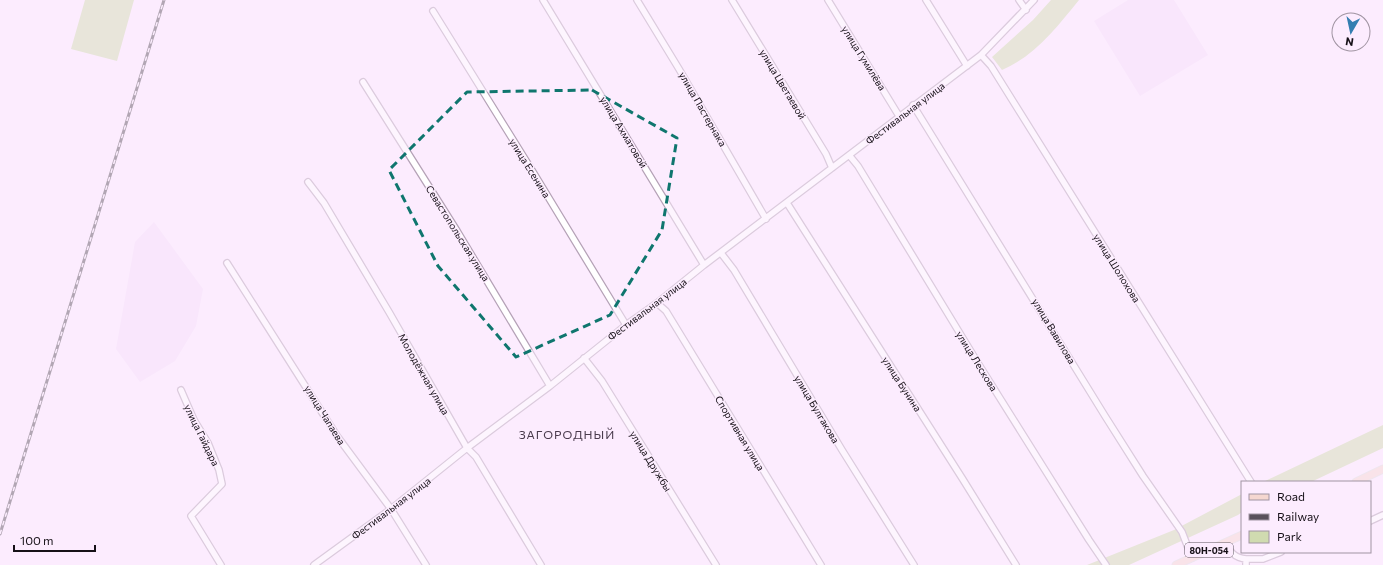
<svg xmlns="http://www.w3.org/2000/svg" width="1383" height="565" font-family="Commissioner,sans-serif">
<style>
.built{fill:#f6defa}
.green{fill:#d0dbb0}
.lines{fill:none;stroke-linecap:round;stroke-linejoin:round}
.minor-casing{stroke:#b5a2b7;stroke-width:8}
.major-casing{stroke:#dededf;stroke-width:9}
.minor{stroke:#fff;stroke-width:5.5}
.major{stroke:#f5d7d0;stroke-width:7}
.rail-casing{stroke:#59505b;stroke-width:3}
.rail{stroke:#fcecfe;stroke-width:1.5;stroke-dasharray:4.5;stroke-linecap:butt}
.marked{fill:none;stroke:#0f766e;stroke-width:3;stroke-dasharray:8 5;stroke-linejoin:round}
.labels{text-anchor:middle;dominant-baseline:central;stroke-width:3;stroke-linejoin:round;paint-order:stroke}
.shield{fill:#fcecfe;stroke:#5b525c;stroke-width:1}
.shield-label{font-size:9px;font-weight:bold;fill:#161017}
.street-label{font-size:10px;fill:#161017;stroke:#fcecfe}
.quarter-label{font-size:12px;letter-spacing:1px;fill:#4a3b4d;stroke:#fcecfe}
</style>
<rect width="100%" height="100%" fill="#fcecfe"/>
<path class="built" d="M1128,0H1174L1208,55L1140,96L1094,21Z
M154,222L203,289L196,326L175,361L140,382L116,349L135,242Z"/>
<path class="green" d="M85,0H134L117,61L71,49Z
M1051,0H1079C1057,27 1035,56 1002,70L992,57L1033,20Z
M1383,425V448L1311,482H1263Z
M1242,494V512L1238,515L1129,565H1087L1174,530Z"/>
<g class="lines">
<g class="minor-casing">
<path id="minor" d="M543,0L704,265
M637,0L679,69L766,219
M732,0L826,154L832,168
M828,0L899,116
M926,0L967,66
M1019,0L1026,10
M433,11L533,172L626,325
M981,55L991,66L1251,482
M363,82L457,231L550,386
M913,105L1105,416L1143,476L1182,532L1192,558
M849,155L858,166L981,368L1089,540L1106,565
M308,182L324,203L389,312L467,448L476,457L541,565
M787,203L962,478L1016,565
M721,253L734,270L842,450L914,565
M227,263L337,436L391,509L426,565
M657,303L666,311L821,565
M584,358L602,381L716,565
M181,390L194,420L208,443L219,470L222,484L191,516L221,565
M1370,521L1383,515
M1225,543C1230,552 1235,558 1246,559
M314,565L391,509L467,448L550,386L626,325L657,303L704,265L981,55L1034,0
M1246,565V559H1263L1281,552"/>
</g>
<g class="major-casing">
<path id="major" d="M1356,482L1383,469
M1176,565L1242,535"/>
</g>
<use href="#minor" class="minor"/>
<use href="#major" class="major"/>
<g class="rail-casing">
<path id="rail" d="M0,534L164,0"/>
</g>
<use href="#rail" class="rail"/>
</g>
<path d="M0 0H1383V565H0ZM592,90L677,138L662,230L610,315L516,357L438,266L389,170L467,92Z" fill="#fcecfe" fill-opacity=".55" fill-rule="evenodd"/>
<path class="marked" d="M592,90L677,138L662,230L610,315L516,357L438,266L389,170L467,92Z"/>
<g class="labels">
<rect class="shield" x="1185" y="543" width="48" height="14" rx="3"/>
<g class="shield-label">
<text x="1209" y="550">80Н-054</text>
</g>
<g class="street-label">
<text transform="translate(864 58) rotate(58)">улица Гумилёва</text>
<text transform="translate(783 84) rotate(59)">улица Цветаевой</text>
<text transform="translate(703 109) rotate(60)">улица Пастернака</text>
<text transform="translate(905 113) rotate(-37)">Фестивальная улица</text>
<text transform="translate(624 132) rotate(59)">улица Ахматовой</text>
<text transform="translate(530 168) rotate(58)">улица Есенина</text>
<text transform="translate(458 233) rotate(58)">Севастопольская улица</text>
<text transform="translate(1117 268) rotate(58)">улица Шолохова</text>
<text transform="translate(647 309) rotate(-37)">Фестивальная улица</text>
<text transform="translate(1054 331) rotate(59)">улица Вавилова</text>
<text transform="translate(977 361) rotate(58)">улица Лескова</text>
<text transform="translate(424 374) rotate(60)">Молодёжная улица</text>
<text transform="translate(902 384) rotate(57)">улица Бунина</text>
<text transform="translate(817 409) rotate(59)">улица Булгакова</text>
<text transform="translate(325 415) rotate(58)">улица Чапаева</text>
<text transform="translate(740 433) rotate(59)">Спортивная улица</text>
<text transform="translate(202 435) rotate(64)">улица Гайдара</text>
<text transform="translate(651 461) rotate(58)">улица Дружбы</text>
<text transform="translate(391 508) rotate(-37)">Фестивальная улица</text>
</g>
<g class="quarter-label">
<text x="567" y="434">ЗАГОРОДНЫЙ</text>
</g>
</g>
<rect x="1241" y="481" width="130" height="72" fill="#fcecfe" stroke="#a094a2"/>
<rect x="1249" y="494" width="20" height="6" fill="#f5d7d0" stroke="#a094a2"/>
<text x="1277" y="501" font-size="12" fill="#161017">Road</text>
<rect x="1249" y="514" width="20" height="6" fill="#59505b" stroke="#a094a2"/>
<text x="1277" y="521" font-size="12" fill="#161017">Railway</text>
<rect x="1249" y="531" width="20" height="12" fill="#d0dbb0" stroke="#a094a2"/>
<text x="1277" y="541" font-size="12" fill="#161017">Park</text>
<g transform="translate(1351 32) rotate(189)"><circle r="19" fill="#fcecfe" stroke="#a094a2"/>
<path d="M0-3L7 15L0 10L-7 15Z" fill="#337eb1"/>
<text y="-6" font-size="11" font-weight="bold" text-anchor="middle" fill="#161017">N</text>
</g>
<path d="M14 545v6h81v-6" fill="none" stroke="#161017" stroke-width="2"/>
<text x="20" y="545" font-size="12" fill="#161017" stroke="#fcecfe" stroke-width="3" paint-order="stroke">100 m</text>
</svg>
